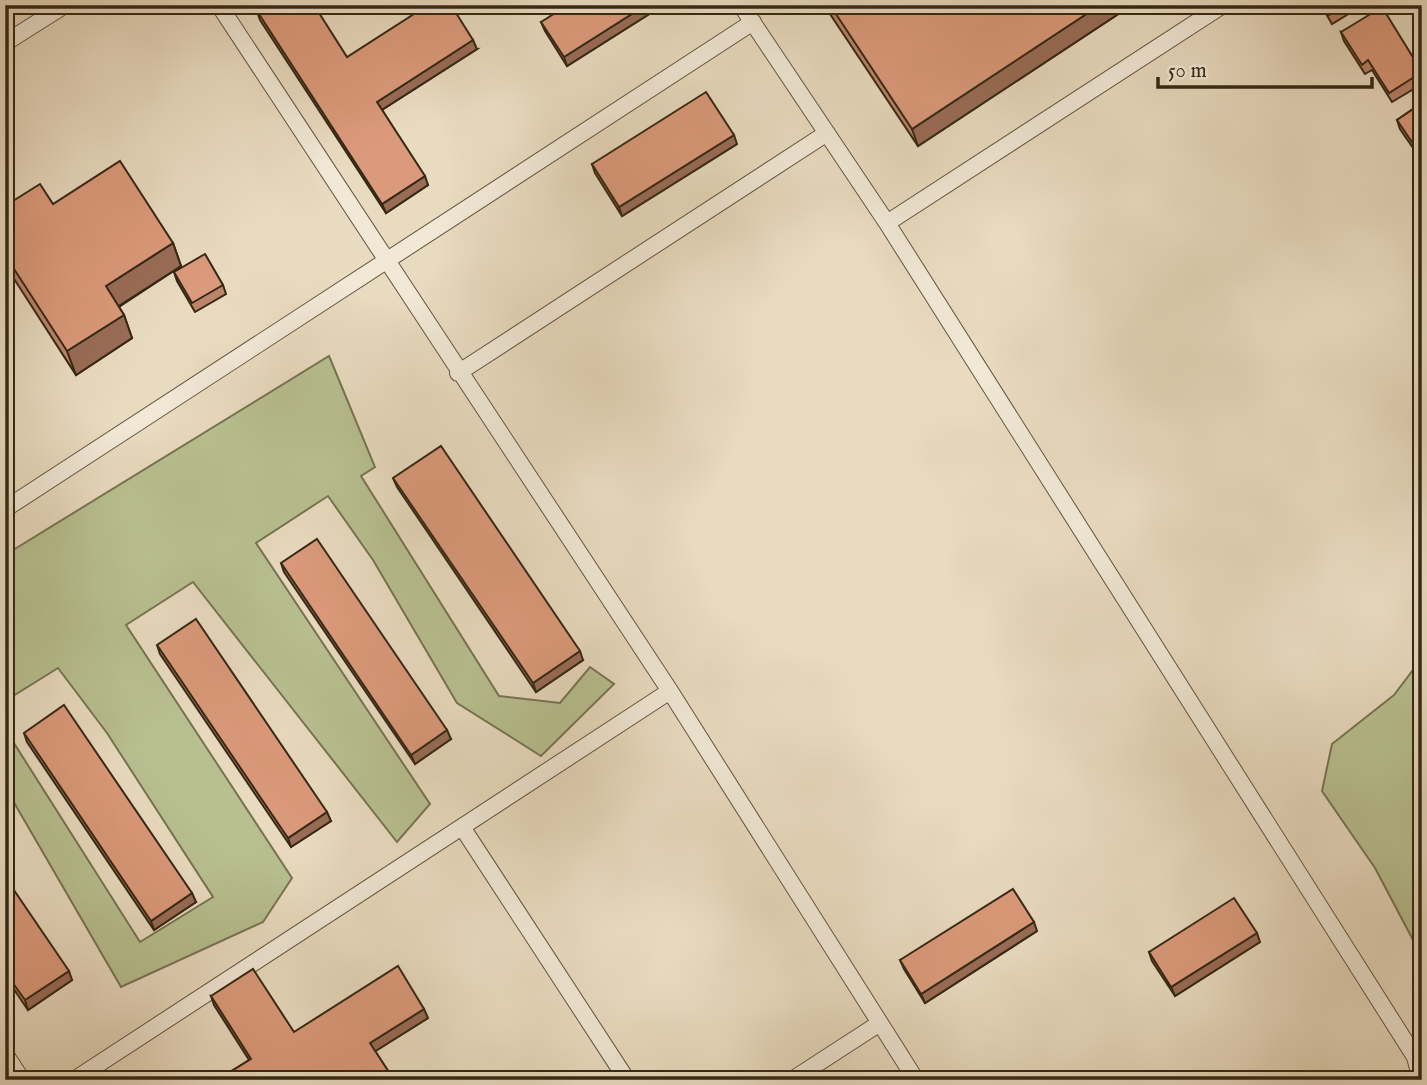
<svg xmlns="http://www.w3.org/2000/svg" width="1427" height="1085" font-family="'IM FELL English',serif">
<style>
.green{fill:#b8c091;stroke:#767453;stroke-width:2}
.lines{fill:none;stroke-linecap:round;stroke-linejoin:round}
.lane-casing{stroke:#625540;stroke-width:18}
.lane{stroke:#f1e8d6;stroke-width:16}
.wall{fill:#bc846a;stroke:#352815;stroke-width:2}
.shaded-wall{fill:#996c56;stroke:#352815;stroke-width:2}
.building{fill:#db9a7b;stroke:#352815;stroke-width:2}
</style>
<rect width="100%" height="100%" fill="#e9dbc0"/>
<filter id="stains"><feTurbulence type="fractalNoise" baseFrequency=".00286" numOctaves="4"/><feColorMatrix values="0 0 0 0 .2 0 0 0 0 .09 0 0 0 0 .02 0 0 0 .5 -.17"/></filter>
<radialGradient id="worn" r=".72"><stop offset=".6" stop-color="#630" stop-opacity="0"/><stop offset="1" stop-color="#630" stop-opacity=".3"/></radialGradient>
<path class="green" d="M329,356L375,467L361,476L499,696L560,703L590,667L614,684L541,756L457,703L373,560L328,496L256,543L430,804L397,842L193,582L126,625L292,878L263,922L121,987L5,787V729L140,942L213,897L107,733L58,668L5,701V555Z
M1422,658V957L1375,868L1322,791L1332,744L1394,695Z"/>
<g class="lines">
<g class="lane-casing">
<path id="lane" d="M219,5L670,691L916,1080
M741,5L887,223L1415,1057L1421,1080
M5,43L65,5
M887,223L1223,5
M458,373L827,133
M5,509L753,22
M462,827L627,1080
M5,1054L22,1080
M74,1080L670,691
M792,1080L880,1023"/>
</g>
<use href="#lane" class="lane"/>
</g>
<path class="wall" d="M824,5H1132L918,146Z
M1321,5H1363L1332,24Z
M257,11L347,57L477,49L382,110L428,185L386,213L260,20Z
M654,11L567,66L545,31L541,22Z
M1341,32L1422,72V84L1392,102L1372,70L1365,74L1344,41Z
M1422,103V161L1400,129L1397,120Z
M737,144L622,216L595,173L592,164Z
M53,204L173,243L181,266L119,307L124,315L132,338L76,375L9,271L5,273V206Z
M174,272L223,285L226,294L195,312L177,281Z
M393,478L583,660L536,692L397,487Z
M281,563L451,739L415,764L284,572Z
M157,645L331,821L291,847L160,654Z
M24,733L196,902L154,930L27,742Z
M5,877L72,980L28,1010L5,976Z
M1037,931L925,1003L904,969L900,960Z
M1260,942L1175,996L1152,961L1149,952Z
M211,996L294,1032L428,1018L375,1051L394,1080H217L249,1060L214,1005Z"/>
<path class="shaded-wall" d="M646,5H652L654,11L567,66L564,57Z
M1100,5H1132L918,146L912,129Z
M473,40L477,49L380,111L377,102Z
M734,135L737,144L622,216L619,207Z
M425,176L428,185L386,213L382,204Z
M173,243L181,266L114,309L106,286Z
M5,261L9,271L5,273Z
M124,315L132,338L76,375L67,351Z
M580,651L583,660L536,692L533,683Z
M447,730L451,739L415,764L411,755Z
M327,812L331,821L291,847L288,838Z
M192,893L196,902L154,930L151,921Z
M1034,922L1037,931L925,1003L921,994Z
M1257,933L1260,942L1175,996L1171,987Z
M69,971L72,980L28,1010L25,1000Z
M424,1009L428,1018L374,1052L370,1043Z
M324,1072L327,1080H312Z"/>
<path class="building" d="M266,5H314L347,57L428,5H451L473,40L377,102L425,176L382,204L257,11Z
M568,5H646L564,57L541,22Z
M830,5H1100L912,129Z
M1323,5H1344L1329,15Z
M1382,7L1422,72L1389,93L1368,60L1362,65L1341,32Z
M706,92L734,135L619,207L592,164Z
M1422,103V157L1397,120Z
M120,161L173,243L106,286L124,315L67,351L5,255V206L40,184L53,204Z
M205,254L223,285L192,303L174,272Z
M441,446L580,651L533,683L393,478Z
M317,539L447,730L411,755L281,563Z
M196,619L327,812L288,838L157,645Z
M64,705L192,893L151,921L24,733Z
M5,877L69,971L25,1000L5,972Z
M1013,889L1034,922L921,994L900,960Z
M1234,898L1257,933L1171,987L1149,952Z
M398,966L424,1009L370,1043L394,1080H329L324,1072L312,1080H217L251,1059L211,996L253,969L294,1032Z"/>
<rect width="1427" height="1085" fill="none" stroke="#e9dbc0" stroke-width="28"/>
<rect x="7" y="7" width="1413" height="1071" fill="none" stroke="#352815" stroke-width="3.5"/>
<rect x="14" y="14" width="1399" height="1057" fill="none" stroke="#352815" stroke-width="2"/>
<path d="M1158 77v10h214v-10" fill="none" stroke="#352815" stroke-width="3.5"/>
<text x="1168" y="77" font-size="21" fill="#352815" stroke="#f1e8d6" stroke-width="5" paint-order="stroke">50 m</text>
<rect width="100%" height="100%" filter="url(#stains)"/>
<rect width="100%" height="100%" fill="url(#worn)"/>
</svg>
